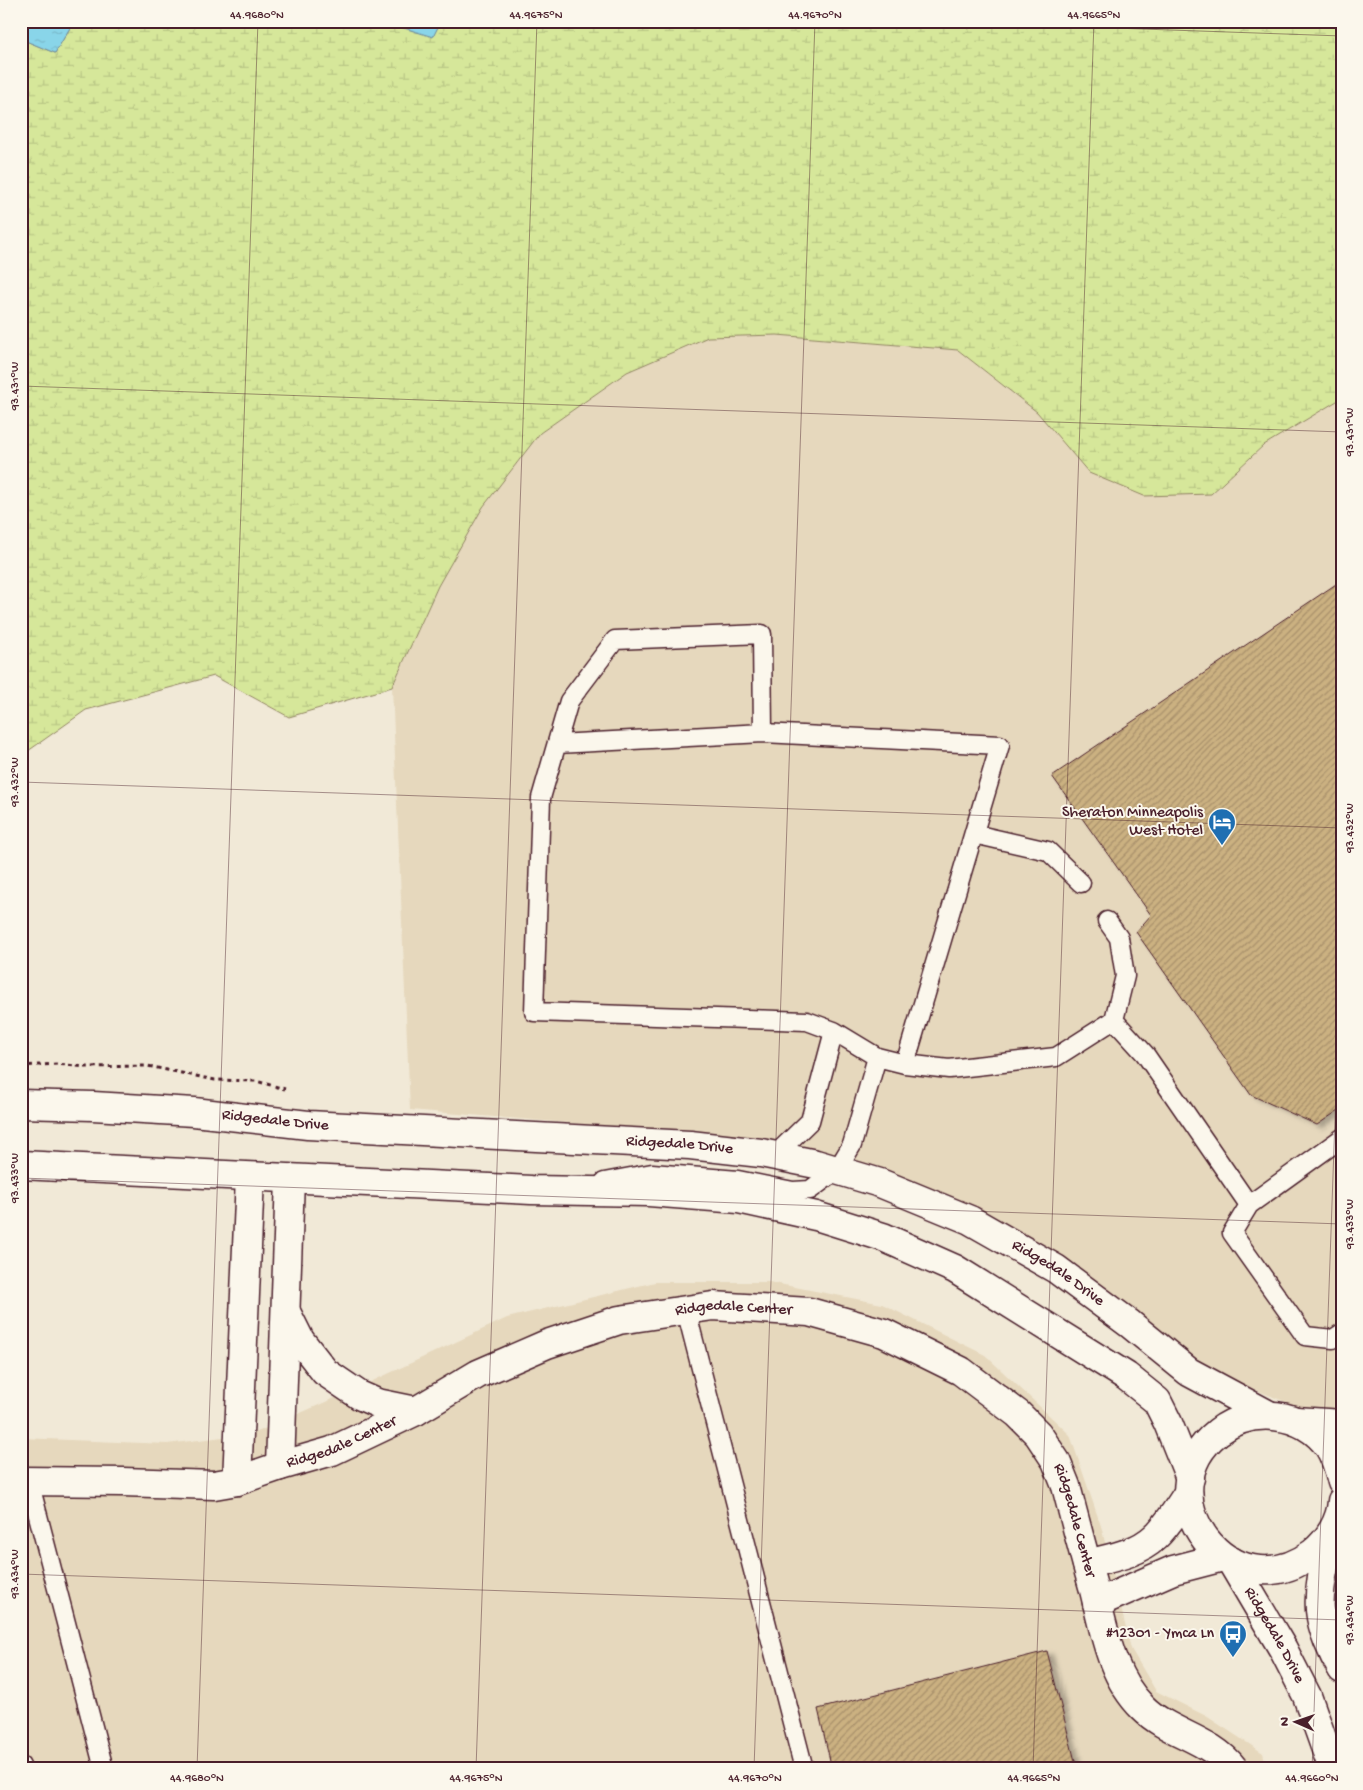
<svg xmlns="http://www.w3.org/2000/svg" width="1363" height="1790" font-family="'Gochi Hand',sans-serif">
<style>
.built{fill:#e6d8bd}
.wetland{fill:url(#wetland-marsh);stroke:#908362}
.water{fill:url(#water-ripples);stroke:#708c9d}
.building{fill:url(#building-hatch);stroke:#4a1f2b;filter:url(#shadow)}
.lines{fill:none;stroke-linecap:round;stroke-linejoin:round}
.service-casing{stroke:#4a1f2b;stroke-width:21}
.minor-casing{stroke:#4a1f2b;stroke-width:31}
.tertiary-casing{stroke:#4a1f2b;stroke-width:31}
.path{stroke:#4a1f2b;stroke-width:3;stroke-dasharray:4 4;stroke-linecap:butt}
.service{stroke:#fbf7ec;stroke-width:18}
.minor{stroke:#fbf7ec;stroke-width:28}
.tertiary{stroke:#fbf7ec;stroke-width:28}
.ticks{fill:none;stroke:#4a1f2b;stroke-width:1;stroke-opacity:0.45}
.labels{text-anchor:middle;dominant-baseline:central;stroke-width:4;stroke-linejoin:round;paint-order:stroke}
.poi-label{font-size:16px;fill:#4a1f2b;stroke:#fbf7ec;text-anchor:end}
.street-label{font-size:16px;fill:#4a1f2b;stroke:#fbf7ec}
.neatline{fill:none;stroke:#4a1f2b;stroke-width:2}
.ticks-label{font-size:12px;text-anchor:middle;fill:#4a1f2b}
</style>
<defs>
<pattern id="wetland-marsh" width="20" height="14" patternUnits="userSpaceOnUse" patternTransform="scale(1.25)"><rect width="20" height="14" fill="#d6e79a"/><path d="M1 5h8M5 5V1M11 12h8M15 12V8" fill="none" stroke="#b9c685"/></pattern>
<pattern id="water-ripples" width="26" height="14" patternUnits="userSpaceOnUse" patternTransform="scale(1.25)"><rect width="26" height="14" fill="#89d5e9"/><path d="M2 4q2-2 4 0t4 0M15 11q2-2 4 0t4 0" fill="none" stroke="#78b6c8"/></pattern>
<pattern id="building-hatch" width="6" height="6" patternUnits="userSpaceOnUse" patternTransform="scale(1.25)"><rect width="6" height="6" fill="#cbb181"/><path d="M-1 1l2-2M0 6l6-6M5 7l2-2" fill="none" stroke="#a78f6a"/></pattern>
<filter id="shadow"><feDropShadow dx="5.5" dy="3" stdDeviation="2.5" flood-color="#0004"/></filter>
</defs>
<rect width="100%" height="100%" fill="#f1e9d7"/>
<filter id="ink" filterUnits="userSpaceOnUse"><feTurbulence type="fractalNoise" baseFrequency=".02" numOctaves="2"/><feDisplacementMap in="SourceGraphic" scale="10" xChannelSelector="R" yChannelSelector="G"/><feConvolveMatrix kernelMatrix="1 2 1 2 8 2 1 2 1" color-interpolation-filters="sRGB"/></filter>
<g filter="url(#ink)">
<path class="built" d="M777,335L958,350L1037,412L1089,473L1211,494L1264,445L1342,398V1410L1296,1406L1216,1374L1167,1339L1062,1255L920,1185L741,1137L410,1110L392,687L438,586L483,507L540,433L627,372L708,337Z
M655,1282H769L882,1304L985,1355L1070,1435L1101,1526L1131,1649L1156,1691L1206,1716L1263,1753L1267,1769H21V1438L167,1444L255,1433L362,1386L507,1318Z"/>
<path class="wetland" d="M74,21H381L433,36L441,21H1342V398L1264,445L1211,494L1144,496L1089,473L1037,412L958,350L777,335L708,337L627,372L540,433L483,507L438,586L392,687L289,717L214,676L86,710L21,756V39L55,53Z"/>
<path class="water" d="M21,21H74L55,53L21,39Z
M381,21H441L433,37Z"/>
<path class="building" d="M1342,580V1108L1317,1125L1251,1095L1136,932L1151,915L1052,776Z
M1047,1651L1077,1769H832L818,1709Z"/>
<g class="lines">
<g class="service-casing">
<path id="service" d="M557,744L763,733
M974,834L1048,851L1081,883
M1114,1020L1145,1054L1249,1205L1232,1233L1305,1336L1333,1339L1342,1333
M905,1064L1000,745L763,733L762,634L615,640L569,701L541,798L534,1012L807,1021L834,1031L877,1057L905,1064L949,1069L1056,1057L1114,1020L1125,976L1119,938L1107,921
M774,1156L810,1121L834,1031
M604,1182L652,1173L738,1180L793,1191L810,1190L837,1170L852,1145L877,1057
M1249,1205L1342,1138
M686,1310L804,1769
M29,1481L104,1769
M21,1766L22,1769"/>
</g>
<g class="minor-casing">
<g id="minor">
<path d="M1296,1421L1342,1424"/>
<path id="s1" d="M21,1481L123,1482L214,1485L237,1481L280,1466L332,1451L416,1411L478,1374L547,1344L619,1320L713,1306L809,1312L884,1333L961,1371L1018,1414L1038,1434L1056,1461L1066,1486C1075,1521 1084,1555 1094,1590C1104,1630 1111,1677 1143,1708C1169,1734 1210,1738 1234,1769"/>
</g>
</g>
<g class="tertiary-casing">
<g id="tertiary">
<path id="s2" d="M21,1104L93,1106L194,1112L308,1125L690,1145L761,1153L816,1164L880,1183L970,1220L1056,1269L1130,1324L1189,1372L1269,1415"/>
<path d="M21,1165L531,1190L649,1192L739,1199L816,1216L883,1237L955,1269L1126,1376L1157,1401L1168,1423L1190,1478"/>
<path d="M286,1312L300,1340L325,1372L359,1395L377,1403L416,1411"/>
<path d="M280,1466L290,1179"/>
<path d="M237,1481L250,1177"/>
<path d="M1342,1482C1339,1470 1336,1458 1329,1447C1303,1411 1252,1406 1218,1432C1140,1494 1231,1615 1313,1553C1328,1541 1341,1521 1342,1501"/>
<path d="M1332,1533C1326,1558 1318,1584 1320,1610C1322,1630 1332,1653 1342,1669"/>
<path id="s3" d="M1231,1561L1283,1649L1307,1696L1333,1769"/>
<path d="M1087,1564C1110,1558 1137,1554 1155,1537C1168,1525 1178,1508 1188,1493"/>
<path d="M1097,1603L1173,1570L1223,1557"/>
</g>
</g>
<path class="path" d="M21,1066L57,1064L85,1067L148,1066L215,1080L256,1081L285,1089"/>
<use href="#service" class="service"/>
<use href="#minor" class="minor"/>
<use href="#tertiary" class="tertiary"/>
</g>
</g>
<path class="ticks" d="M913,21L1342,36M21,386L1342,432M21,782L1342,828M21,1178L1342,1224M21,1574L1342,1620M197,1769L258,21M476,1769L537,21M754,1769L815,21M1033,1769L1094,21M1312,1769L1342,921"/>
<defs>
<g id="hotel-pin" transform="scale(1.4375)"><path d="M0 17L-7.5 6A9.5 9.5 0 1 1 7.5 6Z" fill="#1f6fb2" stroke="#fbf7ec"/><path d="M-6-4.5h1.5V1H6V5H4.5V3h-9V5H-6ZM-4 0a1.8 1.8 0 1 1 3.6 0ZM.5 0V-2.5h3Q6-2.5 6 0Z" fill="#fff"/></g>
<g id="bus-pin" transform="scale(1.4375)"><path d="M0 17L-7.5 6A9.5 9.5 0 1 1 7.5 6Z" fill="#1f6fb2" stroke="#fbf7ec"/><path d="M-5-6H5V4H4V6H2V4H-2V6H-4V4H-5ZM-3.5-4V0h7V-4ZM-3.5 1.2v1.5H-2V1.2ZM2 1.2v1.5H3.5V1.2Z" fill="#fff"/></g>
</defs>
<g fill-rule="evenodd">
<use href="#hotel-pin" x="1222" y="822"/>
<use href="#bus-pin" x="1233" y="1634"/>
</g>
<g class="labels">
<g class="poi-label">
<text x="1203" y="813">Sheraton Minneapolis<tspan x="1203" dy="18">West Hotel</tspan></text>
<text x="1214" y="1634">#12301 - Ymca Ln</text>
</g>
<g class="street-label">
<text stroke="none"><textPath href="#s2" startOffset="255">Ridgedale Drive</textPath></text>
<text stroke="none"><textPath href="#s2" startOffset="660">Ridgedale Drive</textPath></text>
<text stroke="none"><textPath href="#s2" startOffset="1065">Ridgedale Drive</textPath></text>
<text stroke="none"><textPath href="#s1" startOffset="748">Ridgedale Center</textPath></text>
<text stroke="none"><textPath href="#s1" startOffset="328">Ridgedale Center</textPath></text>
<text stroke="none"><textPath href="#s1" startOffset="1182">Ridgedale Center</textPath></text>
<text stroke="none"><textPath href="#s3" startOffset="86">Ridgedale Drive</textPath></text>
</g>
</g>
<rect width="1363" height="1790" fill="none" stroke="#fbf7ec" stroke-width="55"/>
<g transform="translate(1296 1722) rotate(272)" stroke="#fbf7ec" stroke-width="4" paint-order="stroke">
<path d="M0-4L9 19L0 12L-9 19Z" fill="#4a1f2b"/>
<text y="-8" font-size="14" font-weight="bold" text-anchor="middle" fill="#4a1f2b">N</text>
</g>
<rect x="28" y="28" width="1308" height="1734" class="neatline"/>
<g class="ticks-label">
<text x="257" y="18">44.9680°N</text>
<text x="536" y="18">44.9675°N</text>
<text x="815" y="18">44.9670°N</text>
<text x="1094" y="18">44.9665°N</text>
<text transform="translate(14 386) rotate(-90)" y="4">93.431°W</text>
<text transform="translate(1349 432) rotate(-90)" y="4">93.431°W</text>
<text transform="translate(14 782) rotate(-90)" y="4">93.432°W</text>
<text transform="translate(1349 828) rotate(-90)" y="4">93.432°W</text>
<text transform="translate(14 1178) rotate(-90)" y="4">93.433°W</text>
<text transform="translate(1349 1224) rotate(-90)" y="4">93.433°W</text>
<text transform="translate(14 1574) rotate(-90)" y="4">93.434°W</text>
<text transform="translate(1349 1620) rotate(-90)" y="4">93.434°W</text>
<text x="197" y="1781">44.9680°N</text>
<text x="476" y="1781">44.9675°N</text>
<text x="755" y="1781">44.9670°N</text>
<text x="1034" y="1781">44.9665°N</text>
<text x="1312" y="1781">44.9660°N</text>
</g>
</svg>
